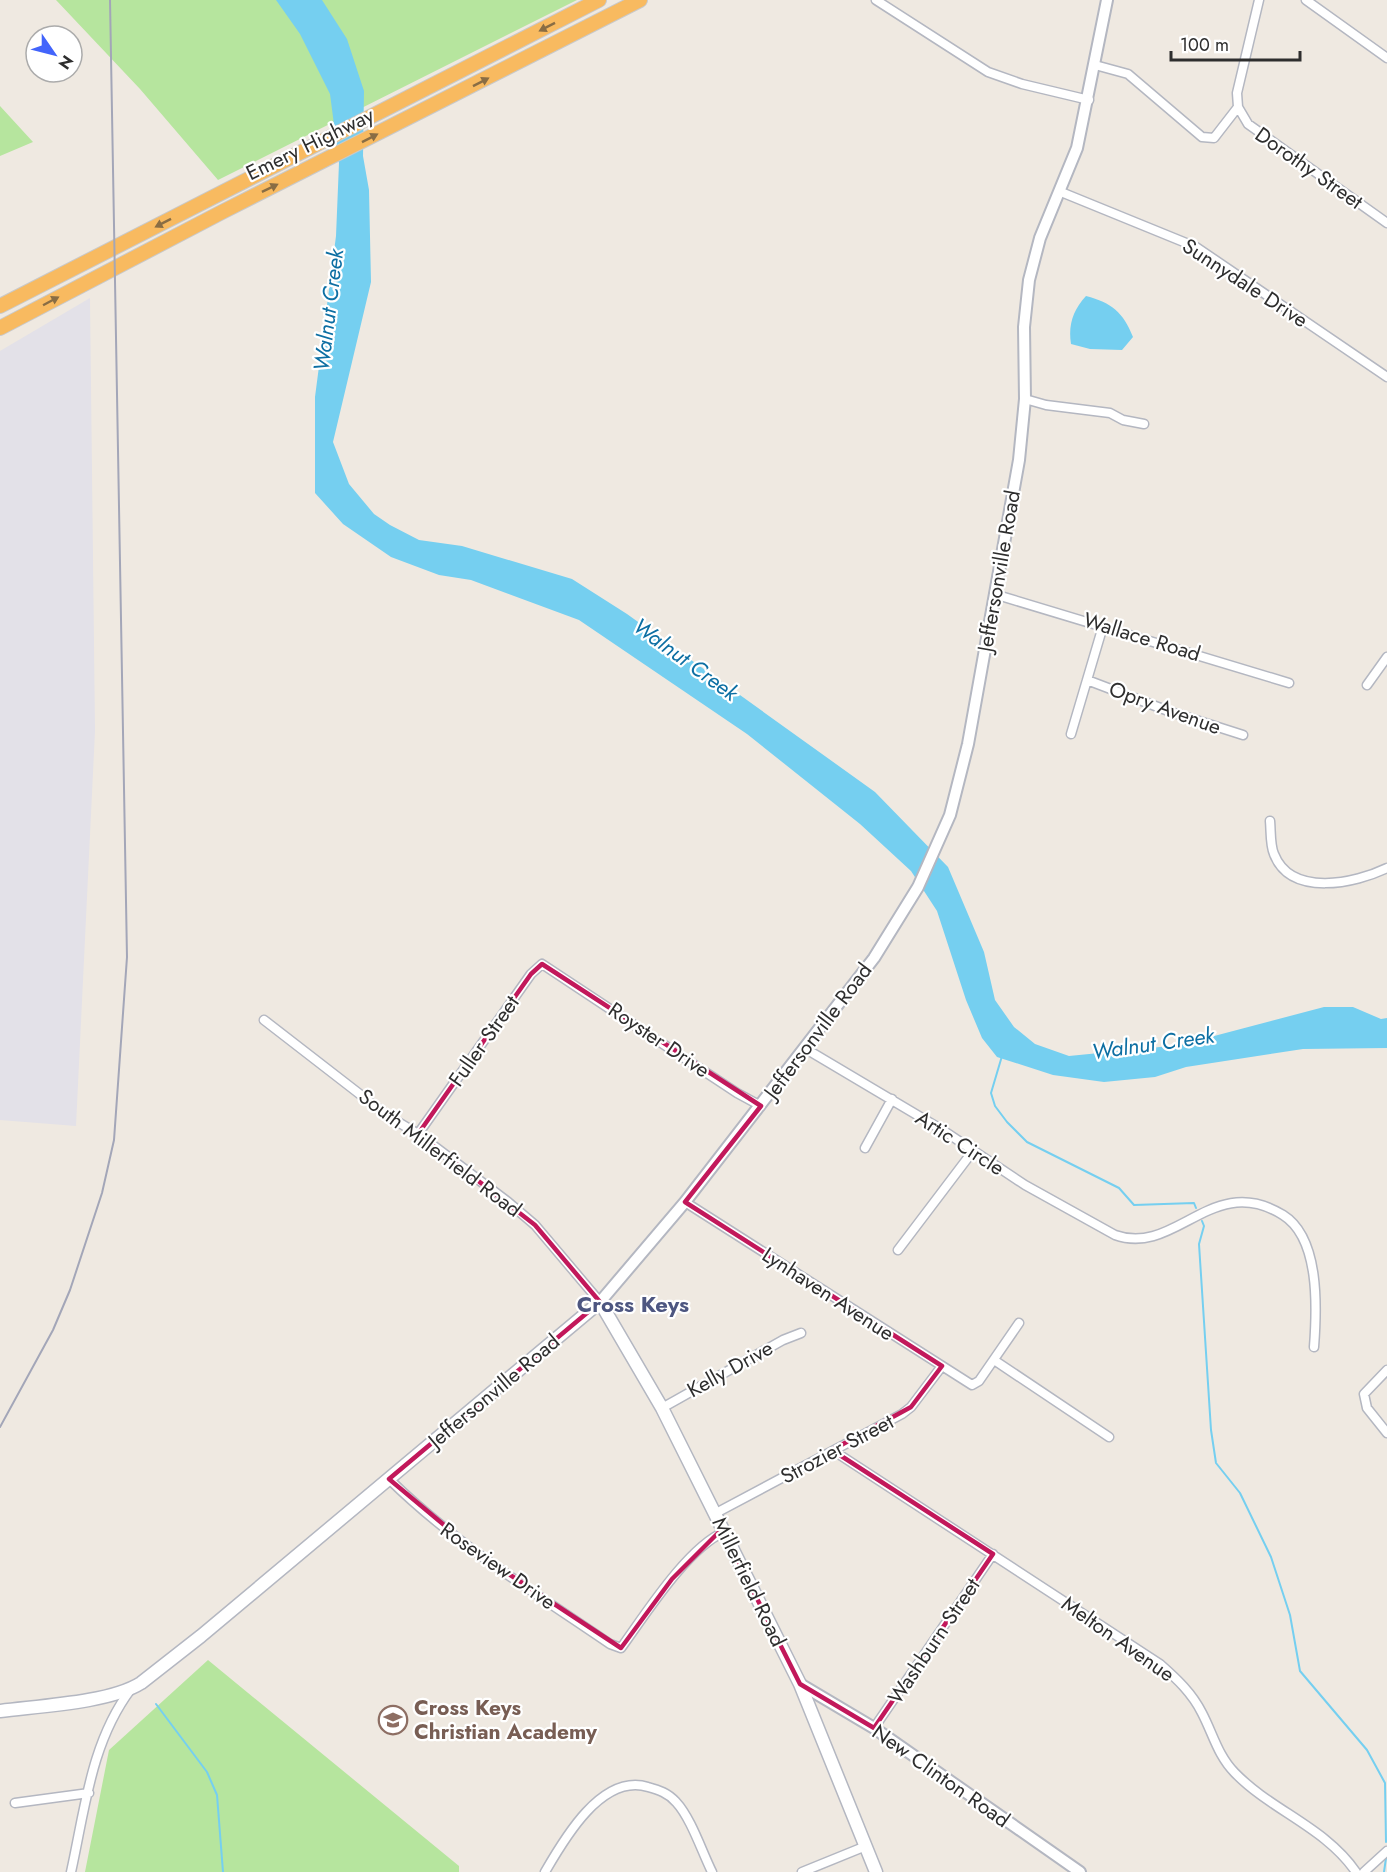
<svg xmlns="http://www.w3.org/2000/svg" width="1387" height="1872" font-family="Jost,sans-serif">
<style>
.industrial{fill:#e3e1e8}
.green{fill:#b6e59e}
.water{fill:#75cff0}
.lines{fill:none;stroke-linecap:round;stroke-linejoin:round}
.stream{stroke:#75cff0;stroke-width:2}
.minor-casing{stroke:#b4b7c1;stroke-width:11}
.tertiary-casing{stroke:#b4b7c1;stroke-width:14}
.secondary-casing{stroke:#b4b7c1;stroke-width:15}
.trunk-casing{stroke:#c9c9c9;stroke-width:16}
.minor{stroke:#fff;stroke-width:8}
.tertiary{stroke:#fff;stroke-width:10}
.secondary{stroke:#fff;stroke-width:12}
.trunk{stroke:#f8ba60;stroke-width:14}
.rail{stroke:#a3a6b8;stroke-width:2}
.oneway{fill:#896d44}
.marked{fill:none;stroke:#c2185b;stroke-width:4.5;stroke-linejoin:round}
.labels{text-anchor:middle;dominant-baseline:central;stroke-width:4.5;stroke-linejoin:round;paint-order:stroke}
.street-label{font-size:21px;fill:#2e2e2e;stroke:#fff}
.education-label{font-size:21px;font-weight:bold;fill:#785e54;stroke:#fff;text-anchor:start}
.water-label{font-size:22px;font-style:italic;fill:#0d6fa3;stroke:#fff}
.neighbourhood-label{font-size:22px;font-weight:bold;fill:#4d5680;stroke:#fff}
</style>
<rect width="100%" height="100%" fill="#efe9e1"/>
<path class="industrial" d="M90,298L95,731L76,1126L0,1120V351Z"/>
<path class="green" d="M56,0H577L218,180L140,89Z
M0,106L33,142L0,156Z
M208,1660L459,1866V1872H85L109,1750Z"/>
<path class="water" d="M276,0H322L347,39L364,91L363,156L369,190L371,282L333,442L349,484L374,514L390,525L419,540L462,546L572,579L627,614L875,792L948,867L984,952L995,1000L1014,1027L1035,1044L1069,1056L1180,1045L1324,1007H1353L1381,1019L1387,1018V1048L1303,1049L1186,1067L1155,1077L1104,1082L1053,1075L997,1057L982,1038L966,1000L937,911L911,871L860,824L747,734L579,620L471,580L439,575L391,557L343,524L315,493V397L336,236L339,163L330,94L300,34Z
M1086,296C1112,303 1123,312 1133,337L1122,350L1090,349L1071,344C1068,325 1073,310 1086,296Z"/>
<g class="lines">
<path class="stream" d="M1002,1056L991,1093L995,1106L1007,1122L1027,1142L1119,1188L1134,1205L1194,1203L1196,1208
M1202,1221L1204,1226L1199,1244L1211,1430L1216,1463L1240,1493L1271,1557L1290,1615L1300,1671L1367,1750L1385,1783L1386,1842
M156,1704L207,1772L217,1795L223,1872
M1384,1872L1386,1858"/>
<g class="minor-casing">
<path id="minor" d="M876,0L988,72L1022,84L1089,100
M1306,0L1387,58
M1095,65L1128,74L1202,137L1214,138L1238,107L1237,93L1259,0
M1238,107L1248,124L1387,223
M1061,192L1196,247L1387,377
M1025,399L1046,405L1110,413L1123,420L1144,424
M994,594L1289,683
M1087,680L1171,712L1243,735
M1367,685L1387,657
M1071,734L1103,626
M1270,821C1271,831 1270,845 1274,854C1291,898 1356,883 1387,868
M264,1020L388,1116L418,1134L508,1202L535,1225L600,1302
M806,1049L944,1131L1025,1185L1115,1235C1176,1257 1212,1171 1283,1215C1320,1238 1317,1308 1314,1347
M418,1134L531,974L542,964L737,1093L761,1106
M865,1148L892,1099
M685,1202L972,1385L979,1381L1019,1323
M898,1250L973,1151
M994,1360L1109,1437
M1387,1370L1364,1394L1367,1408L1387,1433
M662,1408L783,1340L801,1333
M836,1449L840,1455L1160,1664C1177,1679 1192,1693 1202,1713C1213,1734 1218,1756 1235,1773C1272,1811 1325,1827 1356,1872
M389,1479C455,1544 534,1592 610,1644L621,1648C645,1615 687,1548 724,1532
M716,1513L902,1414L911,1407L942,1366
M874,1728L993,1554
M15,1803L89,1793
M71,1872C85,1809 91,1742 131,1689
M545,1872C564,1839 602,1773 648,1787C659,1790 668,1793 676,1802C691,1818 702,1852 712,1872
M802,1872L866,1846
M1364,1872L1387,1851"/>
</g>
<g class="tertiary-casing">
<path id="tertiary" d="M600,1302L685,1202L874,958L918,887L950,815L968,744L1019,460L1025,399L1024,327L1029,280L1040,238L1077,148L1107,0
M800,1684L874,1728L1080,1872"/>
</g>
<g class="secondary-casing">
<path id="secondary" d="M0,1711C38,1706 109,1703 141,1683L201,1636L600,1302L662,1408L800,1684L876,1872"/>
</g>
<g class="trunk-casing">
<path id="trunk" d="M0,306L599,0
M0,328L222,212L640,0"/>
</g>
<use href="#minor" class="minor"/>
<use href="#tertiary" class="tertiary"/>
<use href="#secondary" class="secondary"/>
<use href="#trunk" class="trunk"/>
<path class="rail" d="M0,1427L53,1330L70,1290L102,1193L114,1140L127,957L110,0"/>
</g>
<defs><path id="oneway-solid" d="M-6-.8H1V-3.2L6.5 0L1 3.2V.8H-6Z" transform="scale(1.5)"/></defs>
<g class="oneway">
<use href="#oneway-solid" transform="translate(547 27) rotate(153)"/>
<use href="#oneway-solid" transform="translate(481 82) rotate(-27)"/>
<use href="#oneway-solid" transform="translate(370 138) rotate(-27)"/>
<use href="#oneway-solid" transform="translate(270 188) rotate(-26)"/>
<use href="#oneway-solid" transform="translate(163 223) rotate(153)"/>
<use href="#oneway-solid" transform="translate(51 301) rotate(-28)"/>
</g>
<path class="marked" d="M542,964L761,1106L685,1202L942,1366L911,1407L832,1450L993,1554L874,1728L800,1684L722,1529L672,1579L621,1648L480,1555L389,1479L600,1302L535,1225L418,1134L531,974Z"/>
<defs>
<g id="school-ring" transform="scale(1.5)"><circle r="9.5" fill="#fff" stroke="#8d6e63" stroke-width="1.5"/><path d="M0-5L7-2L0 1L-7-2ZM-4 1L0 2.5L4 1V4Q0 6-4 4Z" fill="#8d6e63"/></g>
</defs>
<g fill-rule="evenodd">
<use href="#school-ring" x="393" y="1720"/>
</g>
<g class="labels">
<g class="street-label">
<text transform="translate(310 144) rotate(-26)">Emery Highway</text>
<text transform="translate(1309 168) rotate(35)">Dorothy Street</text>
<text transform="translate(1245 283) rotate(33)">Sunnydale Drive</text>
<text transform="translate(999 571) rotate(-80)">Jeffersonville Road</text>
<text transform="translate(1142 637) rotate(17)">Wallace Road</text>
<text transform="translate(1165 708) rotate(20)">Opry Avenue</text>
<text transform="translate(818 1031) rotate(-53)">Jeffersonville Road</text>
<text transform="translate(659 1040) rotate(34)">Royster Drive</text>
<text transform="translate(484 1041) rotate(-55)">Fuller Street</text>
<text transform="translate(960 1143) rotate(33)">Artic Circle</text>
<text transform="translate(440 1153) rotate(37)">South Millerfield Road</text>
<text transform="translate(828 1294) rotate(33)">Lynhaven Avenue</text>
<text transform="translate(730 1369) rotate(-29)">Kelly Drive</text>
<text transform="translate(494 1391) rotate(-40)">Jeffersonville Road</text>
<text transform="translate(837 1449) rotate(-28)">Strozier Street</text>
<text transform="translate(498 1566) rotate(35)">Roseview Drive</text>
<text transform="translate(749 1582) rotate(64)">Millerfield Road</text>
<text transform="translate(1118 1639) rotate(35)">Melton Avenue</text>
<text transform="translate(934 1641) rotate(-56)">Washburn Street</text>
<text transform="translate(941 1776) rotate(35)">New Clinton Road</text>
</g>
<g class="education-label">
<text x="414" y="1708">Cross Keys<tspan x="414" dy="24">Christian Academy</tspan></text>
</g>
<g class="water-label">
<text transform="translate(328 310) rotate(-83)">Walnut Creek</text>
<text transform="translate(686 659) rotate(36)">Walnut Creek</text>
<text transform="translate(1153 1043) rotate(-8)">Walnut Creek</text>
</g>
<g class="neighbourhood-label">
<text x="633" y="1304">Cross Keys</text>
</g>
</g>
<g transform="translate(54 54) rotate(125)"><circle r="28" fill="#ffffff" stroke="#ababab" stroke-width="1.5"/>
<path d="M0-4.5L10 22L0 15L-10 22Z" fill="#4264fb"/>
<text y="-9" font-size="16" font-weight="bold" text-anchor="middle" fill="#2e2e2e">N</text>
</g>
<path d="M1171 51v9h129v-9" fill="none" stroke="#2e2e2e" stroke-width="3"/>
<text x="1180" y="51" font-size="18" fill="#2e2e2e" stroke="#ffffff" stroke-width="4.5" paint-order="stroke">100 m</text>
</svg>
